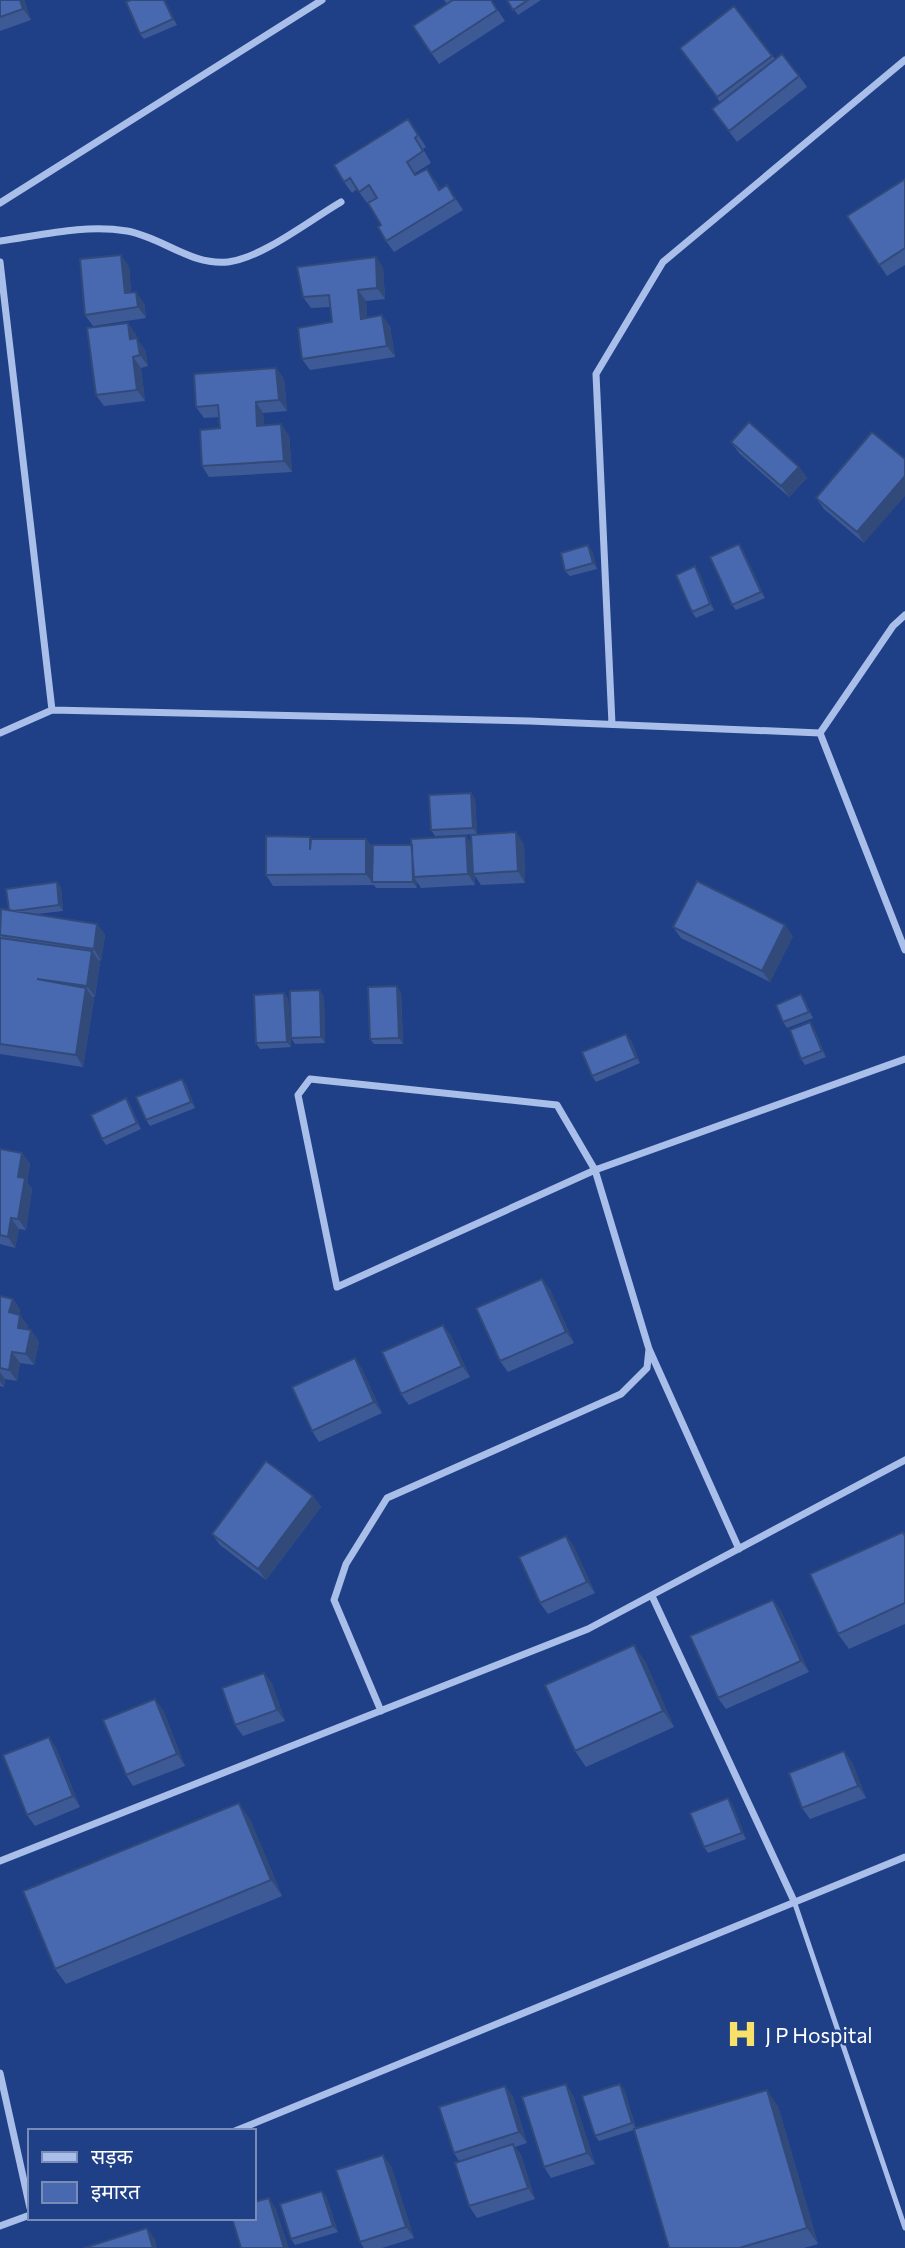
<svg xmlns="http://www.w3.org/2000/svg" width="905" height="2248" font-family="Commissioner,'Noto Sans Devanagari',sans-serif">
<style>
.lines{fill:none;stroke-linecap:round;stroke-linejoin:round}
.lane{stroke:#a9bfea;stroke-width:5}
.street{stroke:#a9bfea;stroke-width:7}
.wall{fill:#3e5a96}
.shaded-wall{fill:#324a7a}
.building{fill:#4869af;stroke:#324a7a;stroke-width:2}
.labels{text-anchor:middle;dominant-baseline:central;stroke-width:5;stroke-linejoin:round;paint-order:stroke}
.poi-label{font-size:21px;fill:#fff;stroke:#1f4087;text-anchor:start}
</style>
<rect width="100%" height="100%" fill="#1f4087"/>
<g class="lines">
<path class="lane" d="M794,1901L905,2228"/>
<path class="street" d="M0,203L322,0
M0,241C42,235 85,224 127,231C162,237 191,266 228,262C262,258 310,220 341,202
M0,262L52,710
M612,724L596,374L663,262L905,60
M0,733L52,710L529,721L820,733L893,626L905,615
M820,733L905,950
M739,1549L649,1349L595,1170L557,1105L310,1079L298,1095L337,1287L595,1170L905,1059
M652,1596L794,1901
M381,1711L334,1600L346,1564L387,1498L621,1394L647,1368L649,1349
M0,1861L588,1629L905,1460
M0,2073L30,2208
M235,2131L905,1857
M0,2226L30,2215"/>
</g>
<path class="wall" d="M0,0H24L31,20L0,31Z
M165,0L177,25L144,39L140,34Z
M444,0H491L505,21L439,64L413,26L447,4Z
M507,0H541L518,15Z
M734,6L775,59L799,76L807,87L737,142L712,109L720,102L688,59Z
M408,119L426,147L423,149L431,163L415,173L416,175L435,180L440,189L447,185L463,210L394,252L386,241L381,225L368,203H367L357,189L352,193L344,182Z
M905,179V265L887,276L847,216Z
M376,257L383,268L385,299L366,301L367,317L390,326L395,357L310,370L302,359L332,322L330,307L311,308L303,297Z
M129,266L131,292L144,303L146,318L93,326L85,315Z
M136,334V339L145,350L148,366L141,368L145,401L104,406L96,395Z
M276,368L284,379L287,411L263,413L264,425L289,435L292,472L209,477L202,466L220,428L219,417L204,418L196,407Z
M872,432L864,543L824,509L816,498Z
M731,442L799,467L807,478L789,497L739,453Z
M739,544L743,550L765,598L736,610L732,605Z
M592,551L597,569L570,576L565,571Z
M699,572L714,610L696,618L692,612Z
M471,793L475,799L477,834L435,836L431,830Z
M310,837L312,839H366L373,848L412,845L524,844L525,883L481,885L475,876V885L421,888L417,882V888H376L374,885L273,886L266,875Z
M57,882L61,888L63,911L37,914L97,924L105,935L101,961L99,960L100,962L95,997H92L94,999L83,1067L0,1054V915Z
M673,927L793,936L770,982L681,938Z
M401,992L403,1044H374L370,1039Z
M284,993L288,999L291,1047L260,1049L256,1043Z
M801,994L805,1000L813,1018L787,1028L783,1022Z
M324,996L325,1043L295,1044L291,1038Z
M810,1022L814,1028L826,1057L805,1065L801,1059Z
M631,1040L640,1063L596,1082L592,1076Z
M182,1079L186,1084L195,1108L150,1126L146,1120Z
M126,1098L130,1104L141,1129L106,1145L102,1139Z
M0,1149L22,1153L30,1164L27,1182L32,1189L26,1230L19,1229L15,1248L0,1244Z
M542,1279L550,1290L574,1343L508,1372L500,1361Z
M0,1296L13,1299L20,1310L19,1314L28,1326L27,1330H31L39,1342L34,1365L20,1363L17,1381L5,1379L4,1387L0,1386Z
M443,1325L451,1336L470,1377L409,1405L401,1394Z
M355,1358L362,1369L382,1413L319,1442L312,1431Z
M313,1496L321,1507L266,1580L220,1545L212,1534Z
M903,1532L905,1535V1624L849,1649L838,1634Z
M566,1536L574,1547L595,1593L548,1614L540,1603Z
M773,1600L781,1611L809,1672L726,1709L718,1698Z
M645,1661L674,1727L586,1767L575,1751Z
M264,1673L272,1684L285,1721L243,1736L235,1725Z
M163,1710L185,1766L133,1786L126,1775Z
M49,1737L56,1748L80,1807L35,1826L27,1815Z
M852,1762L866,1798L810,1819L802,1808Z
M732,1804L746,1839L708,1853L704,1847Z
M250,1819L282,1896L66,1984L55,1969Z
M505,2086L513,2097L527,2143L515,2147L521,2155L535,2199L477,2218L469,2206L459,2161L454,2153Z
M624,2089L636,2128L778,2106L818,2244L804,2248H669L634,2130L599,2141L595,2136Z
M573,2095L595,2164L551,2178L544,2167Z
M391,2166L414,2238L382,2248H364L360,2242Z
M326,2196L338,2232L295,2245L291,2239Z"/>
<path class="shaded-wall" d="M20,0H24L31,20L23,9Z
M164,0H165L177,25L173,19Z
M121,255L129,266L132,304L125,293Z
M376,257L383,268L385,299L377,288Z
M358,290L366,301L368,330L361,319Z
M136,292L144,303L146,318L138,307Z
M382,315L390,326L395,357L387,346Z
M128,323L136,334L138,350L130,339Z
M137,338L145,350L148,366L140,355Z
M133,357L141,368L145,401L137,390Z
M276,368L284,379L287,411L279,400Z
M256,402L263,413L265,437L257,426Z
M281,424L289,435L292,472L284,461Z
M799,467L807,478L789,497L781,486Z
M905,476V496L864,543L857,532Z
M739,544L743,550L765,598L761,592Z
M588,545L592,551L597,569L593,563Z
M695,566L699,572L714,610L710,604Z
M471,793L475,799L477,834L473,828Z
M516,832L524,844L525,883L518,871Z
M466,836L474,847L473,874L475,876V885L468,874Z
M366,839L374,850L372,882L374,885L366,874Z
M413,845L414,877L417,882V888L413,882Z
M57,882L61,888L63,911L59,905Z
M97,924L105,935L101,961L94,949Z
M785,925L793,936L770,982L762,971Z
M92,951L100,962L95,997L87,986Z
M397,986L401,992L403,1044L399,1038Z
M86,988L94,999L83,1067L76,1055Z
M320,990L324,996L325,1043L321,1037Z
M284,993L288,999L291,1047L287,1042Z
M801,994L805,1000L813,1018L809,1012Z
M810,1022L814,1028L826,1057L822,1051Z
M626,1034L631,1040L640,1063L636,1058Z
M182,1079L186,1084L195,1108L191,1102Z
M126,1098L130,1104L141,1129L137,1123Z
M22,1153L30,1164L27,1182L32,1189L26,1230L18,1219V1177Z
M11,1218L19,1229L15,1248L8,1237Z
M542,1279L550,1290L574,1343L566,1332Z
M13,1299L20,1310L17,1324L9,1312Z
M20,1315L28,1326L25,1340L18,1328Z
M443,1325L451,1336L470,1377L462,1366Z
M31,1330L39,1342L34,1365L26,1354Z
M12,1352L20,1363L17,1381L9,1370Z
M355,1358L362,1369L382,1413L374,1402Z
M0,1372L5,1379L4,1387L0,1382Z
M313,1496L321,1507L266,1580L258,1569Z
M566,1536L574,1547L595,1593L587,1582Z
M773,1600L781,1611L809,1672L801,1661Z
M634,1645L645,1661L674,1727L663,1711Z
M264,1673L272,1684L285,1721L277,1710Z
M155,1699L163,1710L185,1766L177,1754Z
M49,1737L56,1748L80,1807L73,1796Z
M844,1751L852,1762L866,1798L858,1786Z
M728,1798L732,1804L746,1839L742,1833Z
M239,1803L250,1819L282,1896L271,1880Z
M566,2084L573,2095L595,2164L587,2153Z
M620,2084L624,2089L636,2129L632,2123Z
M505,2086L513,2097L527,2143L519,2132Z
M767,2090L778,2106L818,2244L807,2228Z
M513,2144L521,2155L535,2199L528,2188Z
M383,2155L391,2166L414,2238L406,2227Z
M322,2191L326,2196L338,2232L333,2226Z
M269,2198L276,2209L289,2248H284Z
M147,2228L155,2239L157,2248H153Z"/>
<path class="building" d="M0,0H20L23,9L0,17Z
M131,0H164L173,19L140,34L126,2Z
M453,0H491L497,10L431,53L413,26Z
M507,0H528L513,10Z
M734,6L772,56L717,97L680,48Z
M782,54L799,76L729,131L712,109Z
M408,119L418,135L415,138L423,151L407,162L415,175L427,169L439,190L447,185L455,199L386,241L378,227L381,225L368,203L377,198L369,185L359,192L350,178L344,182L334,165Z
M905,179V248L879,265L847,216Z
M121,255L125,293L136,292L138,307L85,315L80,259Z
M376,257L377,288L358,290L361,319L382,315L387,346L302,359L298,328L332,322L329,295L303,297L297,267Z
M128,323L130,339L137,338L140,355L133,357L137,390L96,395L87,328Z
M276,368L279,400L256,402L257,426L281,424L284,461L202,466L200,430L220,428L218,405L196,407L194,374Z
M749,422L799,467L781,486L731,442Z
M872,432L905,459V476L857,532L816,498Z
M739,544L761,592L732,605L710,557Z
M588,545L593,563L565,571L561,553Z
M695,566L710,604L692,612L676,575Z
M471,793L473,828L431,830L429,795Z
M516,832L518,871L473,874L471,835Z
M266,836L310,837V850L311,839H366V874L266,875Z
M466,836L468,874L414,877L411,839Z
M373,845H412L413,882H372Z
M697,881L785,925L762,971L673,927Z
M57,882L59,905L14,911L9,910L6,889Z
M1,909L97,924L94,949L0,935Z
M0,938L92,951L87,986L37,979L86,988L76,1055L0,1044Z
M397,986L399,1038L370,1039L368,987Z
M320,990L321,1037L291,1038L290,991Z
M284,993L287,1042L256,1043L254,995Z
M801,994L809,1012L783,1022L776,1005Z
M810,1022L822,1051L801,1059L790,1030Z
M626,1034L636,1058L592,1076L582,1052Z
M182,1079L191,1102L146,1120L136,1097Z
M126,1098L137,1123L102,1139L91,1115Z
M0,1149L22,1153L18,1177L25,1178L18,1219L11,1218L8,1237L0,1235Z
M542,1279L566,1332L500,1361L476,1308Z
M0,1296L13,1299L9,1312L20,1315L18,1328L31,1330L26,1354L12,1352L9,1370L0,1368Z
M443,1325L462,1366L401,1394L382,1352Z
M355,1358L374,1402L312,1431L292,1387Z
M266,1461L313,1496L258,1569L212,1534Z
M903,1532L905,1536V1603L838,1634L810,1574Z
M566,1536L587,1582L540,1603L519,1557Z
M773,1600L801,1661L718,1698L690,1636Z
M634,1645L663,1711L575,1751L545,1685Z
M264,1673L277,1710L235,1725L222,1688Z
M155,1699L177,1754L126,1775L103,1720Z
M49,1737L73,1796L27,1815L3,1755Z
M844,1751L858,1786L802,1808L789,1773Z
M728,1798L742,1833L704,1847L690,1813Z
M239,1803L271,1880L55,1969L23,1891Z
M566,2084L587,2153L544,2167L522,2097Z
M620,2084L632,2123L595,2136L582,2096Z
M505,2086L519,2132L454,2153L439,2107Z
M767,2090L807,2228L739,2248H669L634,2129Z
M513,2144L528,2188L469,2206L455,2163Z
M383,2155L406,2227L360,2242L336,2170Z
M322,2191L333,2226L291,2239L280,2204Z
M269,2198L284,2248H241L232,2218H254V2202Z
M147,2228L153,2248H84Z"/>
<defs>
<g id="hospital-bare" transform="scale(2.415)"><path d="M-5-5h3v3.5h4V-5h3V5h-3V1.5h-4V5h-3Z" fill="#f8e069" stroke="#1f4087" stroke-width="2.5" paint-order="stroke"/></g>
</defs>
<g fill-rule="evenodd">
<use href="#hospital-bare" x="742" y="2034"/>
</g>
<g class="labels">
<g class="poi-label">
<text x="765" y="2034">J P Hospital</text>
</g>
</g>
<rect x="28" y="2129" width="228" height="91" fill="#1f4087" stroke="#798cb7" stroke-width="2"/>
<rect x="42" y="2152" width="35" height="10" fill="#a9bfea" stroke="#798cb7" stroke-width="2"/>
<text x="91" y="2164" font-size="21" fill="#ffffff">सड़क</text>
<rect x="42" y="2182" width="35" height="21" fill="#4869af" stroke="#798cb7" stroke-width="2"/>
<text x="91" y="2199" font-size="21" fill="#ffffff">इमारत</text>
</svg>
